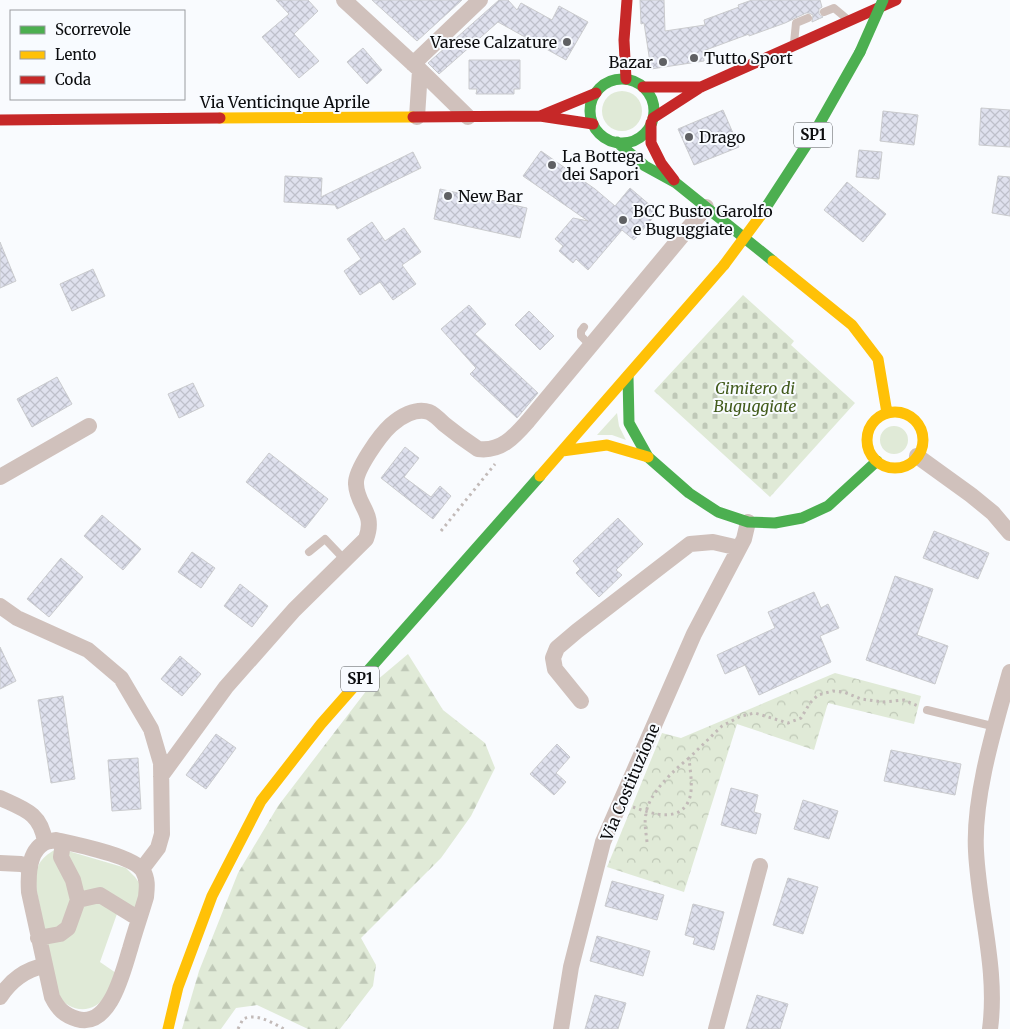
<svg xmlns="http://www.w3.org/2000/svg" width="1010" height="1029" viewBox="0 0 1010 1029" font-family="Merriweather,serif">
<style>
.green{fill:#e0ead7}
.forest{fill:url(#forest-firs)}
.cemetery{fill:url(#cemetery-stones)}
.park{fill:url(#park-crowns)}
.building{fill:url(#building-cross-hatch);stroke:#cacbce}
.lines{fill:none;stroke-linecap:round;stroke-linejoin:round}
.path{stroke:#c2bab8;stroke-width:3;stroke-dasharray:2.5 4;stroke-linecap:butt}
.lane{stroke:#d0c1bc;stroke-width:8}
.street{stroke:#d0c1bc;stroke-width:16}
.fast{stroke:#4caf50;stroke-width:11}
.slow{stroke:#ffc107;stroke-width:11}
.jam{stroke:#c62828;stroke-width:11}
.fast-bridge{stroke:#4caf50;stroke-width:11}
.slow-bridge{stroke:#ffc107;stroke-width:11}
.poi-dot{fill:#5f6063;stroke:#f8fbff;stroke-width:2}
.labels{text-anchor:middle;stroke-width:4;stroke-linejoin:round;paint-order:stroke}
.shield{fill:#f8fbff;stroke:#535457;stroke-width:1}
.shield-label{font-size:15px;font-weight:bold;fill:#0c0d0f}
.poi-label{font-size:16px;fill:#0c0d0f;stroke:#f8fbff;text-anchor:start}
.street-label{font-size:16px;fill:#0c0d0f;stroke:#f8fbff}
.park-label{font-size:16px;font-style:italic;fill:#425b1c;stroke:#f8fbff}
</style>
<defs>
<pattern id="forest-firs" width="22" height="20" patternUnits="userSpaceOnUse" patternTransform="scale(1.25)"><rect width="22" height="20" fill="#e0ead7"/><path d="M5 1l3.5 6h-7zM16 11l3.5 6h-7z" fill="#bfc8b7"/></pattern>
<pattern id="cemetery-stones" width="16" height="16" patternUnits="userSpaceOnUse" patternTransform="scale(1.25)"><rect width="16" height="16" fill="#e0ead7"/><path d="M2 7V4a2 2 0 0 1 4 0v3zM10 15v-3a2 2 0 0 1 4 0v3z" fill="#bfc8b7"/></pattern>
<pattern id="park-crowns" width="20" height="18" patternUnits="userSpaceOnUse" patternTransform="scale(1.25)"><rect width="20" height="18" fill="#e0ead7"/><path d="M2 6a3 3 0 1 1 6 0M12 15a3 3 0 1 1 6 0" fill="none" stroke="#bfc8b7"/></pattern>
<pattern id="building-cross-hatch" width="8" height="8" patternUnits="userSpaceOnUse" patternTransform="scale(1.25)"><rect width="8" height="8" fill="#dfe1ee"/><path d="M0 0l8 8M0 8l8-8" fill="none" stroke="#bec0cb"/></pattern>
</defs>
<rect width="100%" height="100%" fill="#f9fbfe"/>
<path class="green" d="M602 111a20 20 0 1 1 40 0a20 20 0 1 1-40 0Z
M617,413L619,426L626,440L612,435H597Z
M880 440a14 14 0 1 1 28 0a14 14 0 1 1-28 0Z
M58,848L126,868L135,877L140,884V897L133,919L118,911L100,962L116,973C113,980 110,989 106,995C94,1015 69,1013 57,994L37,892C34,869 37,859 58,848Z"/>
<path class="forest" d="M408,654L443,710L485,743L495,768L471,816L441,858L361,938L376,965L373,986L340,1029H308L257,1005L236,1008L221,1029H182L199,971L238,873L278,806L370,686Z"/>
<path class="cemetery" d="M743,295L794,341L791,345L855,403L770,497L654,391Z"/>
<path class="park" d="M835,673L921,696L914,724L828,703L814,750L737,724L684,892L607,867L662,733L681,738Z"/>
<path class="building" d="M276,0H308L318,11L294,34L319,61L299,78L262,37L289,14Z
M372,0H462L417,41Z
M499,0H508L517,10L521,3L552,20L559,6L588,22L566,60L498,22L439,74L428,63Z
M640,0H664L665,31L705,25L704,20L739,7L738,5L752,0H820L822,7L819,9V14L823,17L812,22L813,15L809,13H806L785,23L749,36V34L703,51L704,61L651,69L644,23L641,24Z
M363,48L382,70L367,84L347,62Z
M469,60H520V89H514V94H476L477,89H469Z
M981,108L1010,110V147L979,145Z
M723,110L739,147L694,165L678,129Z
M883,111L918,115L914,145L880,141Z
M859,150L882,152L879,179L856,177Z
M541,151L595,189L615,206L630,188L658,212L634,240L622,230L588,270L576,259L573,263L559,251L563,246L555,239L573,218L588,221L523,176Z
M413,152L421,168L337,209L335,205L284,202L285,176L322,178L321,197Z
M998,176L1010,177V216L992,213Z
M847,182L886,214L863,242L824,210Z
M440,189L527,208L520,238L434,219Z
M372,222L385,241L404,228L421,252L402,265L416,284L393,300L380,282L360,295L344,271L361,259L347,239Z
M0,242L16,281L0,288Z
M93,269L105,296L72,311L60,284Z
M469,305L486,324L475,334L538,393L517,418L470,374L476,368L441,329Z
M529,311L554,336L540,350L515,325Z
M57,377L72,404L32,427L17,399Z
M193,383L204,406L179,418L168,394Z
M405,447L419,458L404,477L431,497L440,486L451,496L433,519L381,478Z
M269,453L328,499L305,528L246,482Z
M102,515L141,549L123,570L84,536Z
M618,518L643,544L616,570L622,575L599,597L576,573L580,569L573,561Z
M934,531L989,553L978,579L923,558Z
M192,552L215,568L201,588L178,572Z
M61,558L83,577L49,617L27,599Z
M895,576L933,589L917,635L948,646L935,684L866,660Z
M240,584L268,606L252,627L224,606Z
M814,592L821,608L828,604L839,628L820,636L831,662L759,695L745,665L725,674L717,655L775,628L768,612Z
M0,647L16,681L0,689Z
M180,656L201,674L182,696L161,679Z
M63,696L75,779L51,783L38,700Z
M216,734L236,748L206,789L186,775Z
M557,744L570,757L556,773L566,782L554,795L530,774Z
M891,750L961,764L955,795L884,781Z
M138,758L141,809L112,811L108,760Z
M731,788L758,795L754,812L761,814L756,834L721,825Z
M803,800L838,811L829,839L794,829Z
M788,878L818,887L803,934L773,925Z
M612,881L664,895L657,920L605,906Z
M693,904L724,912L714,950L693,944L695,938L685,935Z
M597,936L650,951L643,976L590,961Z
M595,995L626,1003L618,1029H585Z
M757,995L788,1004L780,1029H746Z"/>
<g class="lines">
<path class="path" d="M441,531L495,464
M633,807C652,814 682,824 690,797C693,785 690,770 689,758L722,726L741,716L755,713L788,723L801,718L810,703L818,695L833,691L844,692L861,699L883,702L904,700L918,706
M647,842C646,832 644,823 646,814C648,794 674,770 689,758
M238,1029L243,1019C257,1013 271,1022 284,1029"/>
<path class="lane" d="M824,12L834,8L846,18
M794,43L796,23L808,18
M584,327L581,331V336L591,346
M309,552L325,539L344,559
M927,710L996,727"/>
<path class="street" d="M344,0L420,70
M413,64L480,0
M417,117L420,70L468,117
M917,456L971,495L993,513L1010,533
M0,477L89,426
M0,606L17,618L88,650L121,678L151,729L161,763L162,834L158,848L142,869
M581,701L555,669L553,658L557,648L577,631L690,544L713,542L739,548
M161,776L226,687L294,610L366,539C376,512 357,507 356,484C355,470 380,435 391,425C400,417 416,407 429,412C434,414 440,420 444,424C455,433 466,441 478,449C501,452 514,437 528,421L706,207
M0,798C24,809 41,813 45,842
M56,840C74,844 134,856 143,871C148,880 147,887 146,897C141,914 135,931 130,949C123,971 110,1029 77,1019C64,1015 58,1009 52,997L29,892C28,876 28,852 44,843C47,841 52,841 56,840Z
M0,863L21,864L30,867
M78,900L100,895L139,919
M38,938L60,934L68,928L78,900L73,880L61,857L63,842
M0,997C10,981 26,969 44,966
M561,1029L571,967L603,842L694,634L744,539L748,522
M716,1029L760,866
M990,1029C998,969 979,911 976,851C973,796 995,726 1010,672"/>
<path class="fast" d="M590 111a32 32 0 1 1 64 0a32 32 0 1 1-64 0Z
M617,142L645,166L676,183L773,261
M761,215L813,135L860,52
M628,376L629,423L648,457L689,493L718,512L748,522L775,523L802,518L828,506L877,461
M358,682L540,476"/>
<path class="slow" d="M220,118L413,117
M773,261L852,325L878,359L887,413
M867 440a28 28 0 1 1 56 0a28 28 0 1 1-56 0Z
M562,451L607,445L648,457
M540,476L724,265
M168,1029L178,987L212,896L261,801L321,724L358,682"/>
<path class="jam" d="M626,79L624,40L627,0
M643,87H701
M540,116L596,93
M413,117L540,116L593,124
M653,118L701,87L896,0
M0,120L220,118
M651,123V143L661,163L674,180"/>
<path class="fast-bridge" d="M860,52L883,0"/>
<path class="slow-bridge" d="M724,265L761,215"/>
</g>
<g class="poi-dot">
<circle cx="567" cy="42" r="5"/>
<circle cx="694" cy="58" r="5"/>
<circle cx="663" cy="62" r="5"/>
<circle cx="689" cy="137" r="5"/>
<circle cx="552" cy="165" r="5"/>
<circle cx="448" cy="196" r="5"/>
<circle cx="623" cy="220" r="5"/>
</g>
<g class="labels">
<g class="shield">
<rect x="794" y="122.5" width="38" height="25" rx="4"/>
<rect x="341" y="666.5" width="38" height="25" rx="4"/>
</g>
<g class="shield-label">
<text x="813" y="140">SP1</text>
<text x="360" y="684">SP1</text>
</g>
<g class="poi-label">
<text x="557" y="48" text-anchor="end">Varese Calzature</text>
<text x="704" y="64">Tutto Sport</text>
<text x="653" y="68" text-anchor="end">Bazar</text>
<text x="699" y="143">Drago</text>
<text x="562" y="162">La Bottega<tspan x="562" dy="18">dei Sapori</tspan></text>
<text x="458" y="202">New Bar</text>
<text x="633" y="217">BCC Busto Garolfo<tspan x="633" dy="18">e Buguggiate</tspan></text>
</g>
<g class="street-label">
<text x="285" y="108">Via Venticinque Aprile</text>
<text transform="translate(630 782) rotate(-67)" y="6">Via Costituzione</text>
</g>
<g class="park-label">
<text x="755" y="394">Cimitero di<tspan x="755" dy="18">Buguggiate</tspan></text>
</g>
</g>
<rect x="10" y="10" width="175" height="90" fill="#f8fbff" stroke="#9a9c9f"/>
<rect x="20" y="26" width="25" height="8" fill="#4caf50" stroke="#9a9c9f"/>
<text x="55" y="35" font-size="15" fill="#0c0d0f">Scorrevole</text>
<rect x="20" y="51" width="25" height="8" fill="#ffc107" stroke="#9a9c9f"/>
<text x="55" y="60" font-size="15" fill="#0c0d0f">Lento</text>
<rect x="20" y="76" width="25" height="8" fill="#c62828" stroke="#9a9c9f"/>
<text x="55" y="85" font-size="15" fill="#0c0d0f">Coda</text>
</svg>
